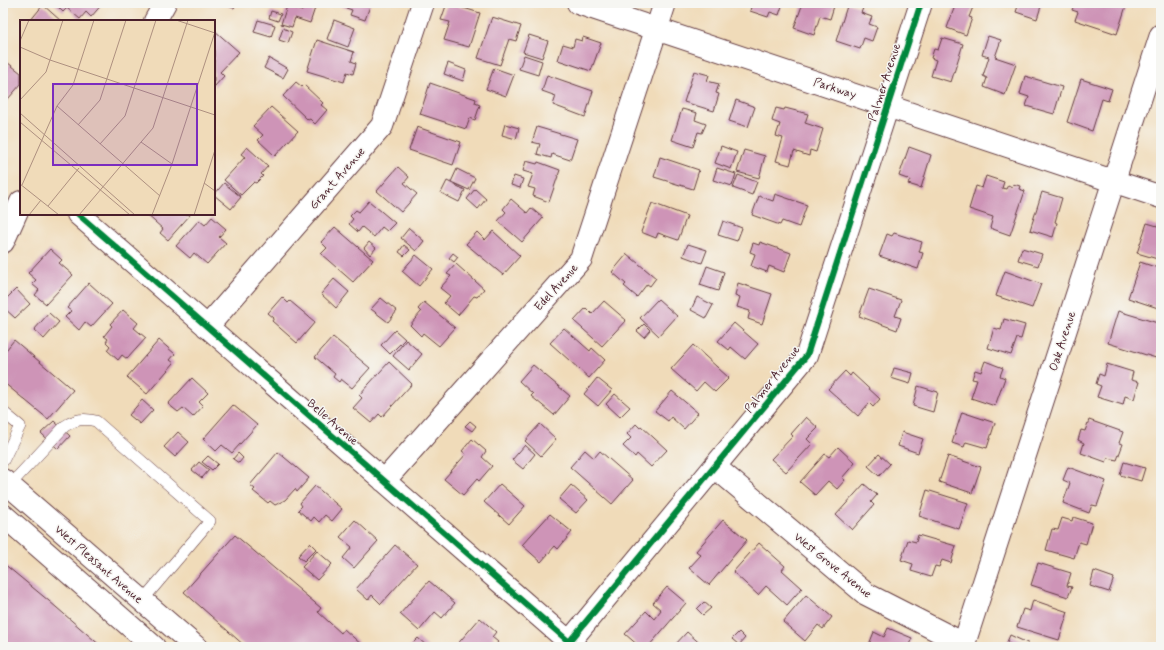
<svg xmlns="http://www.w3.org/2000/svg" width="1164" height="650" viewBox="0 0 1164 650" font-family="Mynerve,sans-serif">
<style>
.building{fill:#ce94b7}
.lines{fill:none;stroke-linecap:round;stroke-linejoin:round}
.lane-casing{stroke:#633b40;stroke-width:12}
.street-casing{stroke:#633b40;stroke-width:24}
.lane{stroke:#fff;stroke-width:11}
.street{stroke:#fff;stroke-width:22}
.cycleway-casing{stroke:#f6f6f2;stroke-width:8}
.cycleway{stroke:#00873e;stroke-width:6}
.labels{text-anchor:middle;stroke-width:3;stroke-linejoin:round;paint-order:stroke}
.street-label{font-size:12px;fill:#4a1f2b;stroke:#f6f6f2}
.inset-road{fill:none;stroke:#ae9080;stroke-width:1}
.view{fill:#7b2cbf;fill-opacity:0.15;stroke:#7b2cbf;stroke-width:2}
.inset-edge{fill:none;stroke:#4a1f2b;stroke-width:2}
</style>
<rect width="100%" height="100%" fill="#f6f6f2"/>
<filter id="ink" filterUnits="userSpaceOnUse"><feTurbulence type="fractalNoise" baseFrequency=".025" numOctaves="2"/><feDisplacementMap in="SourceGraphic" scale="8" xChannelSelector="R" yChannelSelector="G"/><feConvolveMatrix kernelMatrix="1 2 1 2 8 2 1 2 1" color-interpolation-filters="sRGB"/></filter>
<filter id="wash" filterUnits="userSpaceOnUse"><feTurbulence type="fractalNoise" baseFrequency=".012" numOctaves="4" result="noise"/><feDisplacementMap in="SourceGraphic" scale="16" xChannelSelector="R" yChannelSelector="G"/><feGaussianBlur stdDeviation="0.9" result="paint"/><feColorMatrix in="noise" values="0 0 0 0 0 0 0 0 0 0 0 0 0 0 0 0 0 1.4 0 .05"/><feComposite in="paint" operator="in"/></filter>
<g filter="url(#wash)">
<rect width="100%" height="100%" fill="#f0dbb9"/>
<g id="blocks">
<path class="building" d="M54,3H103L91,17L86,12L80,19L67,8L63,12Z
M219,3H236L234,8Z
M305,3L316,5L310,23L295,18L292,27L281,24L287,6L302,11Z
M341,3H371L365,20L350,15L352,10L340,6Z
M447,3L480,13L469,47L444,40L450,22L441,20Z
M752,3H783L779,15L770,12L768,17L750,11Z
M803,3H835L830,19L820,16L814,35L794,28Z
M848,3L863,8L861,13L872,17L869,24L877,27L872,41L864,38L860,49L836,41Z
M956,3H963L973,7L969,17L972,18L966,35L947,28Z
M1019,3H1042L1037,19L1016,12Z
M1075,3H1117L1126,6L1117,34L1075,20L1078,12L1072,10Z
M43,5L61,21H30Z
M271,11L281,14L278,21L269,18Z
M492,17L521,26L516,41L509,39L500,65L478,58Z
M258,20L275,25L271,37L254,32Z
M334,20L355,28L348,47L327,39Z
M283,28L292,32L288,43L279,40Z
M214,30L239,52L220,72L224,76L214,87Z
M529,35L548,41L542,58L523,52Z
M988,36L1001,40L995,57L1016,64L1005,95L984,87L987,78L983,76L989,57L982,55Z
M583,37L601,43L591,71L558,60L563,44L573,47L575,39L582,41Z
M942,38L963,44L951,82L931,76L936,60L931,58L934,49L938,50Z
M317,40L354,52L351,61L356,63L353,74L347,72L344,82L307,71Z
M524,55L542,61L538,75L519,69Z
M269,58L288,69L283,78L264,68Z
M3,59L21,73V84L8,99L3,95Z
M448,63L466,70L463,81L444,74Z
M494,68L514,75L506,96L486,89Z
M694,71L709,75L707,81L719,84L716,93L719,94L714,111L684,102Z
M547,75L593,91L585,117L553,105L556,96L542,91Z
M1025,76L1062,87L1054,114L1026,106L1029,97L1020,94Z
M1081,79L1112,89L1108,101L1102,99L1092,131L1067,122Z
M296,82L302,87L304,85L323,103L321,105L327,110L315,124L310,119L308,120L283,96Z
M430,83L476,99L475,103L480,105L475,120L470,118L466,129L420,114Z
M736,100L755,107L748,127L729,121Z
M271,107L298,131L275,156L258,140L263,135L253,126Z
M776,108L784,110L785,108L808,114L805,123L823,129L816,152L810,150L809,156L794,151L790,165L776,161L783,138L776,136L780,124L772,121Z
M682,109L697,113L695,120L706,124L702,133L698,132L693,147L672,140Z
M505,124L519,128L516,139L502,135Z
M417,127L461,142L453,165L409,150Z
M537,127L577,139L570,160L552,154L551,158L537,154L540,144L532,142Z
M721,146L737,152L731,169L715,163Z
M247,147L268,166L261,174L263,176L256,183L254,182L241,195L224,180L245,157L241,154Z
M909,147L931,155L921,188L908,184L910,180L899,176Z
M744,150L765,156L759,178L737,172Z
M660,157L699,170L693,189L654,177Z
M526,161L537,164L538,162L560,170L549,202L533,196L535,189L528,187L533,174L523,171Z
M398,167L409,177L404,183L417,194L401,212L377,191Z
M717,168L736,174L732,186L713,180Z
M457,169L475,178L469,190L451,182Z
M738,175L757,182L752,195L733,188Z
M514,176L523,179L520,188L511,185Z
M986,176L1004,182L1002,188L1006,189L1008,185L1012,187L1013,184L1020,186L1019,189L1025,191L1010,235L990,228L993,217L969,209L976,186L982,188Z
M447,181L465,190L459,202L441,193Z
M224,183L241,197L231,209L214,195Z
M475,189L486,199L478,209L467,199Z
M1042,192L1062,198L1055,222L1057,223L1053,237L1030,230Z
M775,194L807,205L799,227L782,221L780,225L752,215L759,196L773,201Z
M511,199L527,213L531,208L543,218L522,242L498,221L506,212L503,209Z
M369,201L395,223L387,231L382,227L374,237L362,227L358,232L349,224L353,219L350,216L356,210L359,212Z
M652,203L687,216L678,240L658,233L656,238L641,232Z
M146,214H188L190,215L168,240L160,233L163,229Z
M212,217L226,229L219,237L226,243L207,264L194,253L190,258L176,246L199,220L205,225Z
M723,221L742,228L737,241L718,235Z
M1147,223L1161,227V260L1137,253Z
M335,227L373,260L353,282L321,254L327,248L321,242Z
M409,228L424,241L416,251L401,238Z
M493,231L520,256L503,275L466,244L477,232L485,240Z
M894,233L922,242L919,252L923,253L918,269L879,256L887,234L892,236Z
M369,242L376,248L370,255L364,248Z
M760,242L791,253L784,272L769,266L767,272L751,266L755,254L750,252L753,243L759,245Z
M688,244L707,250L702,263L683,256Z
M404,245L410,250L404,256L399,252Z
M1022,248L1042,254L1038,266L1018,260Z
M50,249L62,260L59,263L73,275L46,304L35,295L39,290L32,284L36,280L28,273Z
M453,253L458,257L454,262L449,258Z
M627,254L656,278L650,286L647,284L637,297L624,286L626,284L612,272Z
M416,255L433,269L419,286L402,271Z
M1140,262L1161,269V309L1128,298Z
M456,264L484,289L477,297L474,296L458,315L444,303L450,296L440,288L451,276L447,274Z
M707,266L724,272L718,291L700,285Z
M1005,271L1041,284L1032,308L996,296Z
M334,279L349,292L336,308L321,294Z
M89,283L112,304L91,327L85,322L79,330L65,317L71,311L67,308Z
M738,283L772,294L762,324L748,319L750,311L737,307L740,297L735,295Z
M16,289L30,304L15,318L3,307V302Z
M869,289L901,300L895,316L901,318L897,330L859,316Z
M282,297L288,303L290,301L315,322L297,343L272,321L274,318L268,313Z
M697,297L713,305L706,318L691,310Z
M381,298L397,311L388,322L371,309Z
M658,299L677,316L659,336L640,318Z
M604,301L626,320L602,346L574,321L586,308L592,314Z
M424,302L455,328L439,346L423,333L421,336L410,325L421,312L418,309Z
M123,310L138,323L134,328L146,338L127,359L122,355L118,360L107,350L110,346L106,342L108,339L104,336L112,326L110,324Z
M1118,311L1161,324V342L1156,358L1108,343Z
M49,313L59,322L44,339L34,330Z
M1004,319L1025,325L1021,339L1017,338L1011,355L988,348L994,328L1001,330Z
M734,323L758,344L745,359L731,347L729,350L718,341Z
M644,324L650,330L644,337L637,331Z
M564,328L590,351L592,348L605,360L589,378L550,343Z
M395,330L405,339L390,354L381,345Z
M333,337L370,368L352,388L341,379L339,382L333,377L335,374L315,357Z
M14,340L73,390L48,419L3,382V354Z
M159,340L175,354L170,360L174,363L147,394L127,377Z
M406,340L422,354L409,370L393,356Z
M693,345L729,378L715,392L704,382L696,391L671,369Z
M985,361L1003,368L1000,376L1005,378L995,406L971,398L977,380L972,379L975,370L981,372Z
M389,362L412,384L382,417L379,414L371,423L353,408L362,398L359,395Z
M1107,364L1133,372L1131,380L1139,382L1134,399L1125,396L1123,405L1097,397L1101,386L1096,384L1099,374L1104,376Z
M533,365L570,396L554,415L531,396L533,394L519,381Z
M894,368L913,373L910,384L891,378Z
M845,371L850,376L852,373L880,399L873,407L869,403L858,416L828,389Z
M192,378L208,393L199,402L203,406L193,417L183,408L178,412L168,404Z
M597,378L612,390L598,406L584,394Z
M918,386L938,392L933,412L913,406Z
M672,391L698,413L684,429L671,417L668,421L655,411Z
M615,394L630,407L620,417L606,404Z
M142,400L153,410L140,424L129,415Z
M233,405L257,425L232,453L222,445L216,451L203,439Z
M962,412L995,423L987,448L966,442L964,447L952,443Z
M806,417L818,428L807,439L812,444L786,472L771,459L793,436L791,434Z
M1089,420L1123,432L1119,443L1123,444L1117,460L1108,458L1106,462L1081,453L1084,443L1078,440L1081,430L1085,431Z
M54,421L70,436L58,449L41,433Z
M470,421L476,426L472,431L465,426Z
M540,424L556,439L541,456L525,441Z
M636,424L640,428L641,426L667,450L651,467L637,454L635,457L623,446L631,438L627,434Z
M178,432L189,442L175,457L164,447Z
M902,432L923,439L918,453L898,446Z
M472,439L486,451L482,457L492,466L479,481L477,479L463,495L444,479L466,454L462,451Z
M525,445L535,454L523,469L512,460Z
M838,447L855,463L842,478L845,480L837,489L828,481L815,495L800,482L825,454L829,457Z
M585,450L594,458L600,451L633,480L612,504L570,467Z
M278,452L309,478L297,492L295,489L285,500L275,505L270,501L268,503L253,491L255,489L250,485Z
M238,453L243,458L239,463L233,459Z
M879,454L890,464L879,476L868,466Z
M208,456L218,464L212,470L202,462Z
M948,456L981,467L972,493L939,482Z
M199,462L209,470L202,478L192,470Z
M1124,462L1145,468L1141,481L1120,475Z
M1068,467L1106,481L1097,506L1092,505L1089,513L1063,503L1070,483L1063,480Z
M500,484L525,506L509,524L484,502Z
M864,484L877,495L871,502L874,505L852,530L836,515Z
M571,485L588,500L576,513L559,499Z
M315,486L342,509L332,521L325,515L319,522L314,517L311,521L298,510L302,506L300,503Z
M927,490L968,503L959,529L919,516Z
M550,514L572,532L558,549L555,546L541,562L522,545Z
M1073,517L1092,523L1086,544L1079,542L1074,558L1046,550L1052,529L1058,530L1062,518L1072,521Z
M355,520L378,541L354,568L343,558L352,547L340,537Z
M723,520L747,540L709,585L689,568L701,555L696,551Z
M235,535L321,608L318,612L341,633L344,629L363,646L246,647L184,592Z
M918,535L956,546L951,563L942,560L939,567L935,566L931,577L911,571L913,564L901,560L908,540L916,542Z
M310,543L316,549L304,561L298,556Z
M759,543L785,566L782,570L802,588L787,605L766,586L758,595L733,572Z
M395,545L417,564L381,604L372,595L368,600L356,589Z
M317,551L332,564L317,580L302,567Z
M3,563L49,601L102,647H3Z
M1038,563L1071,573L1067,586L1072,587L1068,597L1031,585Z
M1094,571L1114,578L1109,592L1090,586Z
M429,581L455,603L442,618L435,612L419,631L400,614Z
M667,587L686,603L648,647H640L625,634L646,611L654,619L661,610L653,603Z
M806,595L832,617L823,629L818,625L805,641L783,622Z
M1033,600L1068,612L1059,640L1017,627L1023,609L1030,611Z
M704,602L711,608L703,615L697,609Z
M480,618L496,632L492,637L498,642L494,647H455Z
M888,628L912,638L908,647H868L874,632L884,637Z
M687,632L704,647H673Z
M739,632L745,638L739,645L732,639Z
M1010,635L1036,647H1009L1010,644L1007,642Z
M418,638L428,647H409Z"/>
</g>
</g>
<g filter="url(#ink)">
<use href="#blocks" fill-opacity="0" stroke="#633b40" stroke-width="1"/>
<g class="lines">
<g class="lane-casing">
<path id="lane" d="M3,412L20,426L3,461
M9,486L65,426C76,419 84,418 96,421L210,521L142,601"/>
</g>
<g class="street-casing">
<path id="street" d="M578,3L1161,197
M155,21L165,3
M78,214L575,647
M3,242L21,202
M207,327L382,126L423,3
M715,467L866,594L964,644
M3,480L196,647
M384,481L581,259L665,3
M3,515L154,647
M565,647L807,355L921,3
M963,647L1161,35"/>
</g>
<use href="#lane" class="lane"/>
<use href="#street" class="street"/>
<g class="cycleway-casing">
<path id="cycleway" d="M78,214L575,647
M565,647L807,355L921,3"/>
</g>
<use href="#cycleway" class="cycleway"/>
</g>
</g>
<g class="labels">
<g class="street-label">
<text transform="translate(884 82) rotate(-72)" y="4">Palmer Avenue</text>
<text transform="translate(835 88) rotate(18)" y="4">Parkway</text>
<text transform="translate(337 178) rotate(-49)" y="4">Grant Avenue</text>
<text transform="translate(556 287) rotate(-48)" y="4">Edel Avenue</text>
<text transform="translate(1062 341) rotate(-72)" y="4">Oak Avenue</text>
<text transform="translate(772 379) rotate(-52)" y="4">Palmer Avenue</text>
<text transform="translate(333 422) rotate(41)" y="4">Belle Avenue</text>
<text transform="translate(99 564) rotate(41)" y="4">West Pleasant Avenue</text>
<text transform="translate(833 565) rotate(39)" y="4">West Grove Avenue</text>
</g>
</g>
<g transform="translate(20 20)">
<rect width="195" height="195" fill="#f0dbb9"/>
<path class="inset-road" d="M156,0L195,13M0,21L9,0M0,27L30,40L195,95M0,80L26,52L43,0M37,86L140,176M0,93L115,195M0,102L110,195M58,105L80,80L106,0M121,122L152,144M80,124L105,96L136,0M184,163L195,171M0,164L39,195M2,165L37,86L53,65L74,0M28,186L59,148M9,195L21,180M59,195L133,108L168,0M132,195L152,144L195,12M174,195L195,130"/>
<path class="view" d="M33,64H177V145H33Z"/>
<rect width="195" height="195" class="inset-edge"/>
</g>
<rect width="1164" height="650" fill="none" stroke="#f6f6f2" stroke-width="16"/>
</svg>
